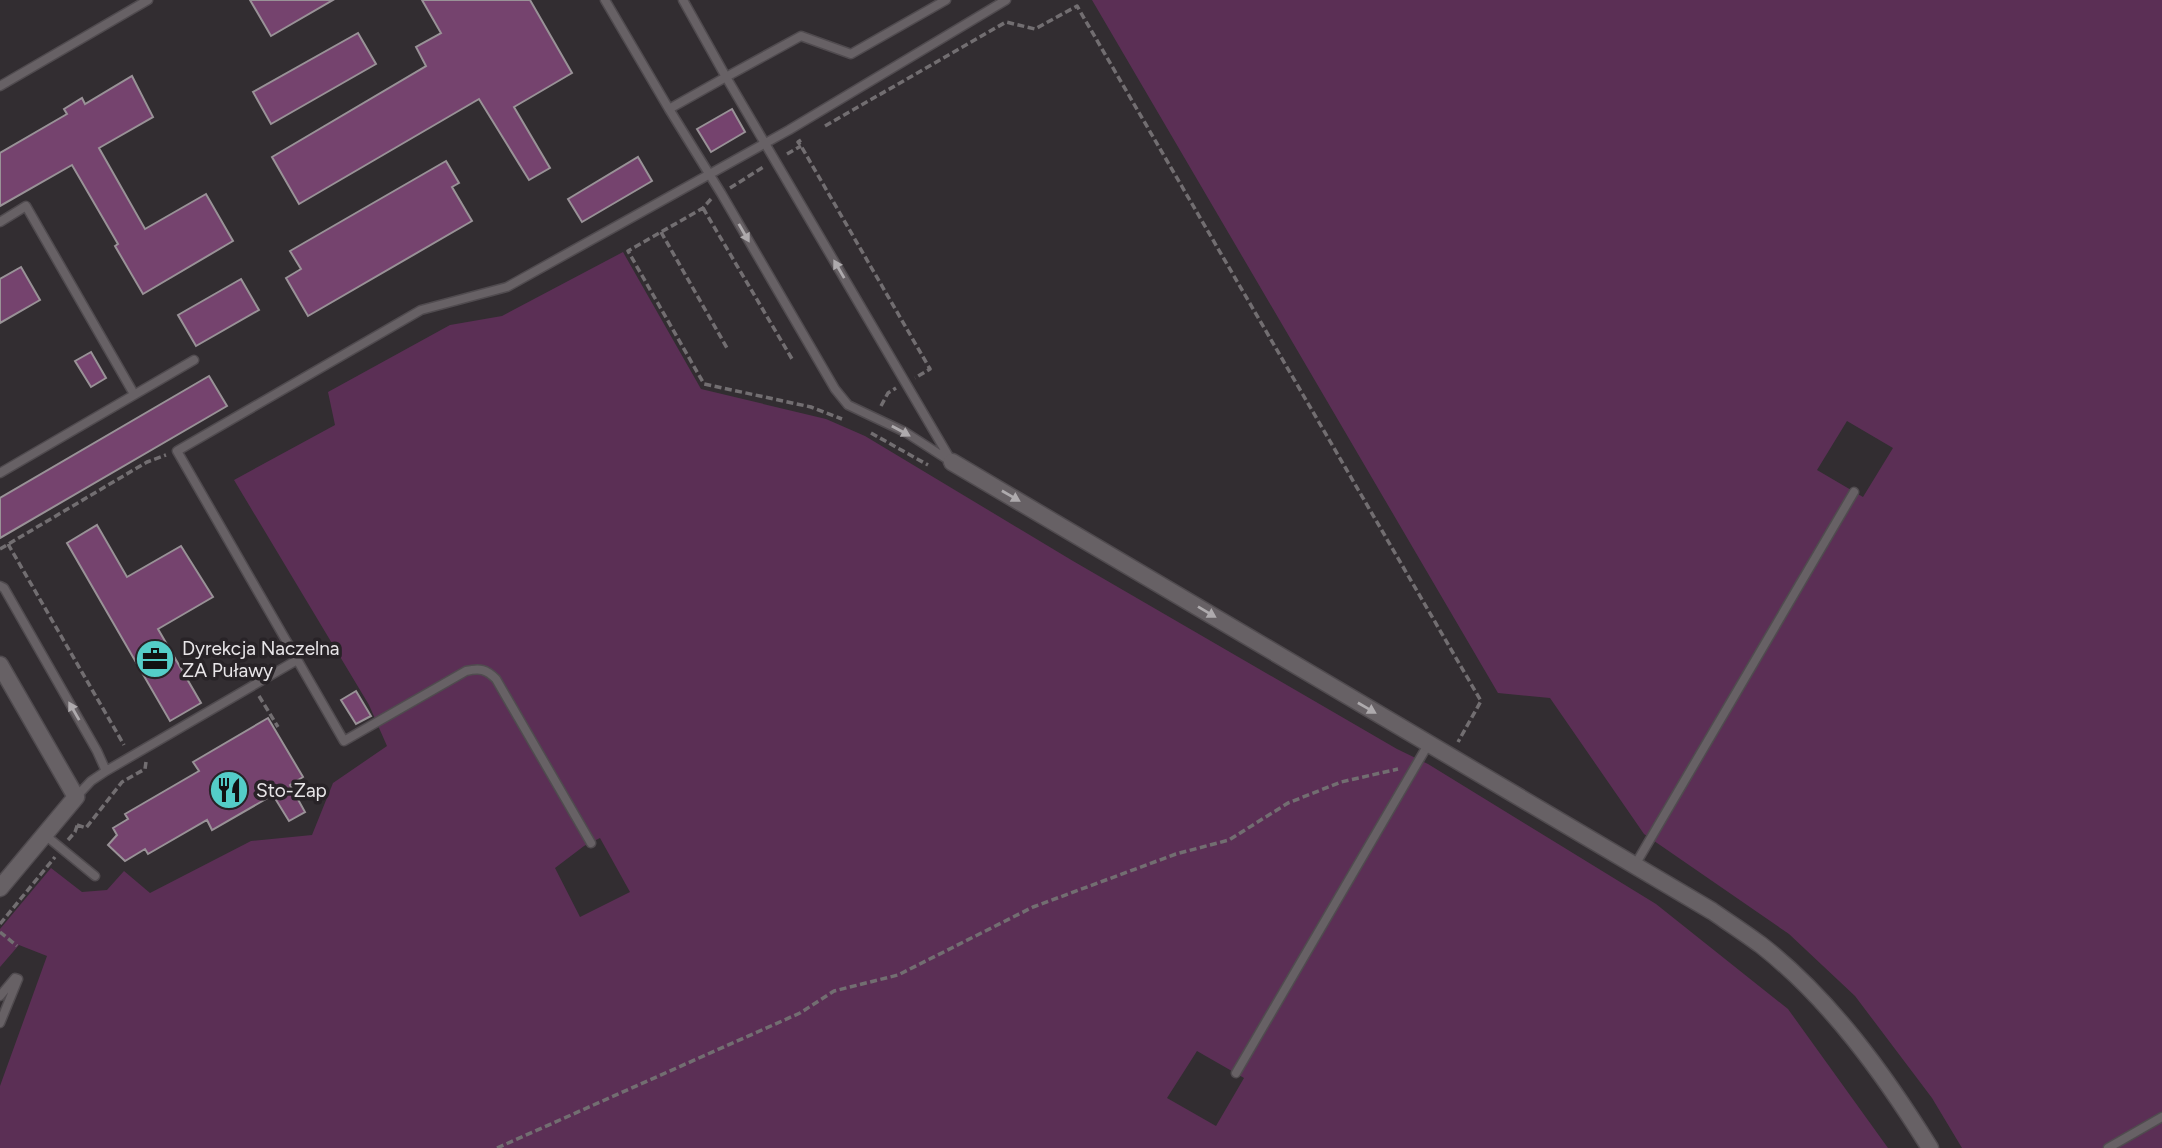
<svg xmlns="http://www.w3.org/2000/svg" width="2162" height="1148" viewBox="0 0 2162 1148" font-family="Figtree,sans-serif">
<style>
.green{fill:#5b2f55;fill-rule:evenodd}
.building{fill:#75436e;stroke:#999297;stroke-width:2}
.lines{fill:none;stroke-linecap:round;stroke-linejoin:round}
.lane-casing{stroke:#504b4f;stroke-width:11}
.street-casing{stroke:#504b4f;stroke-width:19}
.path{stroke:#726e71;stroke-width:3.5;stroke-dasharray:7 3.5;stroke-linecap:butt}
.lane{stroke:#676165;stroke-width:8}
.street{stroke:#676165;stroke-width:16}
.oneway{fill:#aeaaad}
.labels{text-anchor:middle;stroke-width:7;stroke-linejoin:round;paint-order:stroke}
.poi-label{font-size:19px;fill:#e8e5e8;stroke:#282327;text-anchor:start}
</style>
<rect width="100%" height="100%" fill="#322d31"/>
<path class="green" d="M1092,0H2162V1148H1962L1932,1098L1855,996L1789,934L1644,834L1550,698L1498,693ZM1847,421L1893,448L1863,497L1817,470Z
M623,252L701,389L826,419L865,436L1073,561L1397,749L1428,764L1656,904L1788,1009L1888,1148H0V1086L47,956L19,945L0,967V929L51,868L82,892L107,890L124,871L150,893L251,841L312,835L333,783L387,746L369,705L234,480L335,425L328,392L450,325L502,316ZM600,838L630,892L580,917L555,868L584,846ZM1197,1051L1244,1078L1216,1126L1167,1098Z"/>
<path class="building" d="M250,0H333L271,36Z
M422,0H530L572,73L514,107L550,168L529,180L479,99L299,204L272,157L426,66L416,47L441,33Z
M358,33L376,64L271,124L253,92Z
M132,76L153,117L99,148L145,229L206,194L233,241L143,294L115,246L118,244L72,165L0,206V153L67,114L64,109L82,98L85,104Z
M732,109L745,132L711,152L697,129Z
M638,157L652,181L582,222L568,199Z
M446,161L459,183L452,187L472,221L308,316L286,278L301,269L290,251Z
M21,267L40,300L0,323V279Z
M241,279L259,310L196,346L178,315Z
M91,352L106,378L91,387L75,361Z
M209,376L227,406L0,538V498Z
M97,525L127,577L181,546L213,597L158,629L201,703L170,721L67,543Z
M356,691L371,716L356,724L341,700Z
M268,718L303,777L290,785L305,812L289,821L273,795L212,830L207,820L148,854L145,849L125,861L108,845L117,835L113,828L128,819L125,814L199,771L193,762Z"/>
<g class="lines">
<g class="lane-casing">
<path id="lane" d="M605,0L669,109L726,77L683,0
M946,0L851,54L801,36L726,77L952,462
M0,86L148,0
M669,109L721,193L835,389L848,405L905,432L950,461
M0,222L26,206L134,394
M0,473L194,360
M0,586L4,588L97,751L106,771
M76,797L91,781L106,771L297,660
M45,835L95,876
M591,843L496,679C486,669 480,668 466,671L344,741L177,451L421,310L507,287L789,130L1006,0
M1635,865L1854,492
M0,996L15,978L18,979L0,1023
M1236,1073L1429,743
M2108,1148L2162,1117"/>
</g>
<g class="street-casing">
<path id="street" d="M952,462L1712,911C1728,922 1745,933 1761,945C1830,999 1884,1074 1930,1148
M0,665L76,797L0,888"/>
</g>
<path class="path" d="M825,126L1006,22L1035,29L1077,6L1481,701L1458,742
M801,140L798,142L801,146L930,369L915,378
M787,154L801,146
M730,188L765,166
M711,199L703,208L628,251L704,384L811,407L842,419
M703,208L792,359
M661,232L727,348
M881,406L888,393L896,388
M871,433L928,465
M8,544L124,745
M0,549L147,462L166,455
M259,696L278,727
M77,825L86,828L122,782L145,769L146,762
M68,840L75,832L78,823
M0,924L55,857
M0,932L17,946
M497,1148L800,1013L834,991L898,975L1033,907L1176,854L1229,840L1288,803L1341,782L1398,769"/>
<use href="#lane" class="lane"/>
<use href="#street" class="street"/>
</g>
<defs><path id="oneway-solid" d="M-6-.8H1V-3.2L6.5 0L1 3.2V.8H-6Z" transform="scale(1.75)"/></defs>
<g class="oneway">
<use href="#oneway-solid" transform="translate(744 233) rotate(60)"/>
<use href="#oneway-solid" transform="translate(839 269) rotate(-120)"/>
<use href="#oneway-solid" transform="translate(901 431) rotate(29)"/>
<use href="#oneway-solid" transform="translate(1011 496) rotate(30)"/>
<use href="#oneway-solid" transform="translate(1207 612) rotate(31)"/>
<use href="#oneway-solid" transform="translate(1367 708) rotate(30)"/>
<use href="#oneway-solid" transform="translate(74 711) rotate(-120)"/>
</g>
<defs>
<g id="office-disc" transform="scale(2.0125)"><circle r="9.5" fill="#54cdc8" stroke="#282327"/><path d="M-6-3h4V-5.5h4V-3h4V5H-6ZM-1-4.5V-3h2v-1.5ZM-6 0V1H6V0Z" fill="#111"/></g>
<g id="restaurant-disc" transform="scale(2.0125)"><circle r="9.5" fill="#54cdc8" stroke="#282327"/><path d="M-5-6h1v4h1v-4h1v4h1v-4h1v5L-1.5 .5V6h-2V.5L-5-1ZM5-6V6H3V1.5H1.5Q1.5-4 5-6Z" fill="#111"/></g>
</defs>
<g fill-rule="evenodd">
<use href="#office-disc" x="155" y="659"/>
<use href="#restaurant-disc" x="229" y="790"/>
</g>
<g class="labels">
<g class="poi-label">
<text x="182" y="655">Dyrekcja Naczelna<tspan x="182" dy="22">ZA Puławy</tspan></text>
<text x="256" y="797">Sto-Zap</text>
</g>
</g>
</svg>
